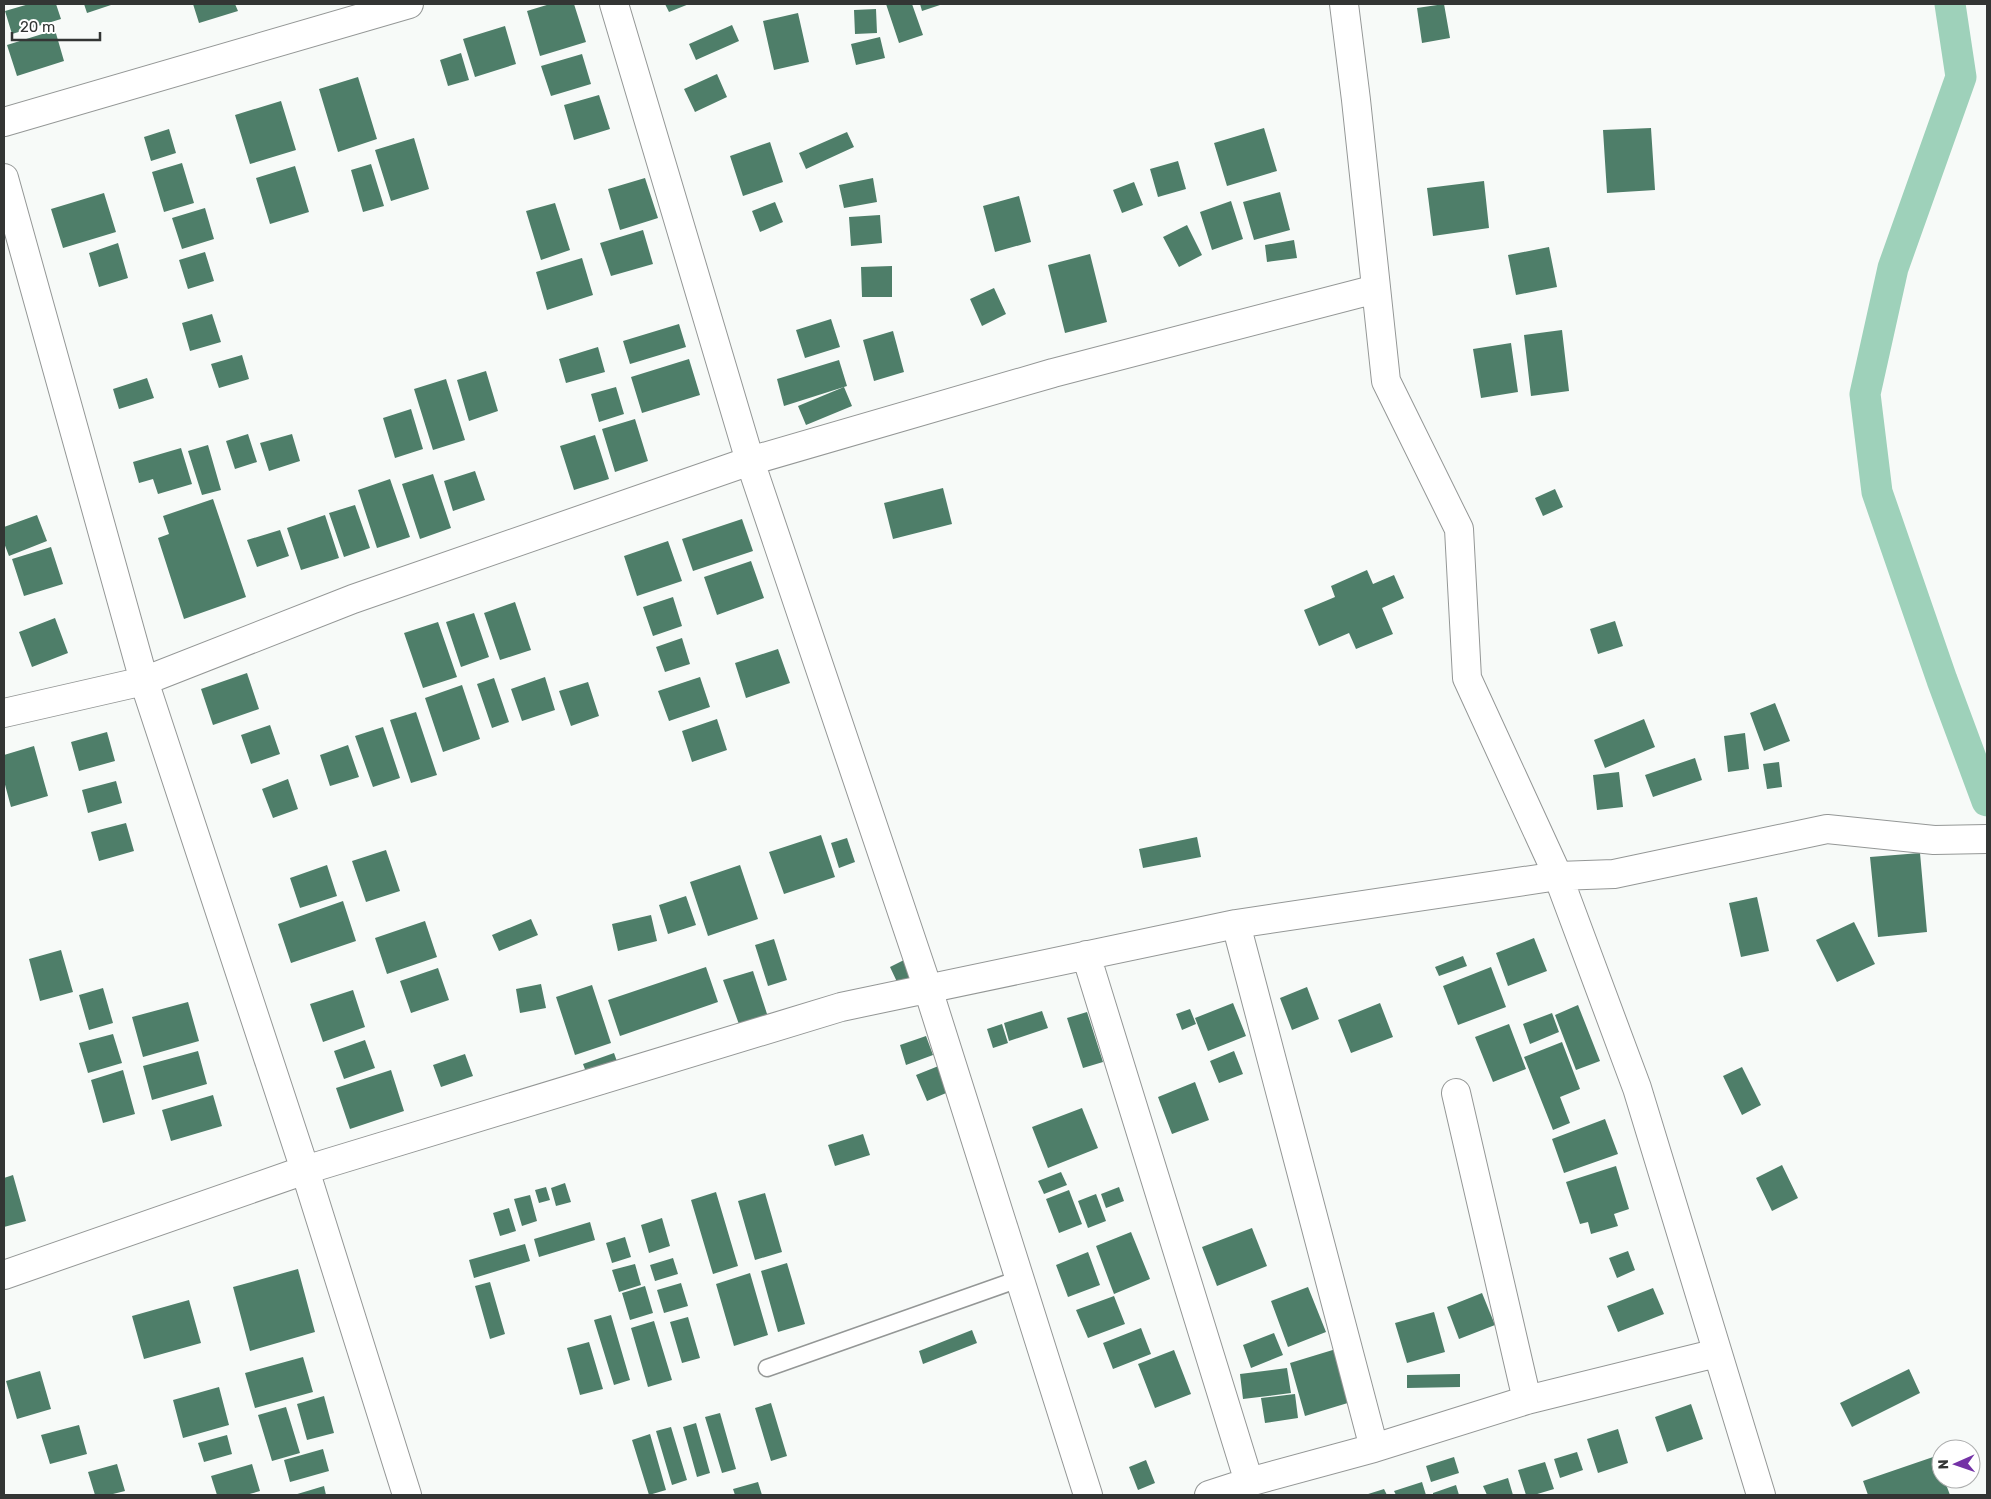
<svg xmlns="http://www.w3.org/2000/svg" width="1991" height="1499" viewBox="0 0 1991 1499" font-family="Rubik,sans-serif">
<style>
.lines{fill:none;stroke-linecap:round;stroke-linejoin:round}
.canal{stroke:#9ed1ba;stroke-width:31}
.building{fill:#4e7e69}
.lane-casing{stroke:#949796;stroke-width:19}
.street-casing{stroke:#949796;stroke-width:30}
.lane{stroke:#fff;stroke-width:16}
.street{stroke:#fff;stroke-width:28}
</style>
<rect width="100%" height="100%" fill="#f7faf8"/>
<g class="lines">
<path class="canal" d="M1950,4L1961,77L1893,268L1865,394L1877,492L1942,680L1987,801"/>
</g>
<path class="building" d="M29,4H56L61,19L12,34L5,11Z
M84,4H114L87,13Z
M193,4H235L238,11L199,23Z
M550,4H574L586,42L540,56L527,11Z
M665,4H689L669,12Z
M886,4H912L923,35L899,43Z
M920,4H943L922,11Z
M1444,4L1450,38L1422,43L1417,8Z
M876,9L877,33L855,34L854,10Z
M798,13L809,62L774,70L763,21Z
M732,25L739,41L696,60L689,44Z
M505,26L516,64L475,77L463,39Z
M55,30L64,61L17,76L7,45Z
M880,37L885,58L856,65L851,44Z
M461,53L469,80L448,86L440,60Z
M582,54L591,84L551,96L541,66Z
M717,74L727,97L695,112L684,89Z
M358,77L377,139L338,152L319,89Z
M599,95L610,129L574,140L564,105Z
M281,101L296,150L250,164L235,115Z
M1264,128L1277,171L1227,186L1214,143Z
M1651,128L1655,190L1607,193L1603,130Z
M169,129L176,153L151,161L144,137Z
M847,132L854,147L806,169L799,153Z
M414,138L429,189L391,201L375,150Z
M770,142L783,182L743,196L730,156Z
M1178,161L1186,189L1158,197L1150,169Z
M182,163L194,203L164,212L152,172Z
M371,164L384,206L363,212L351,170Z
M295,166L309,212L270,224L256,178Z
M645,178L658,218L620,230L608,189Z
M873,178L877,202L844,208L839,185Z
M1484,181L1489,228L1433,236L1427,188Z
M1134,182L1143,205L1122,213L1113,190Z
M1280,192L1290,230L1254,240L1243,202Z
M104,193L116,232L63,248L51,209Z
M1019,196L1031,242L995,252L983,206Z
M1231,201L1243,239L1212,250L1200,212Z
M775,202L783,222L760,232L752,211Z
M555,203L570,250L541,260L526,211Z
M205,208L214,239L182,249L172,218Z
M880,215L882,243L851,246L849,217Z
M1187,225L1202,255L1179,267L1163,237Z
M643,230L653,264L611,276L600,243Z
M1294,240L1297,258L1267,262L1265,245Z
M118,243L128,278L99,287L89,253Z
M1549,247L1557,287L1516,295L1508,255Z
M205,252L214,281L188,289L179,260Z
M1090,254L1107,322L1065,333L1048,265Z
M582,258L593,295L547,310L536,272Z
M892,266V297H862L861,267Z
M994,288L1006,314L982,326L970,299Z
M212,314L221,342L190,351L182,323Z
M831,319L840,347L805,358L796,330Z
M679,324L686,347L630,364L623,341Z
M1562,330L1569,391L1531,396L1524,335Z
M893,331L904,372L874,381L863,340Z
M1511,343L1518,392L1481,398L1473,349Z
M598,347L605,372L566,383L559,359Z
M242,355L249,379L219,388L211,364Z
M689,359L700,395L642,413L631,377Z
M839,360L847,386L784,406L777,379Z
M486,371L498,411L469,421L457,380Z
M147,378L154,398L119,409L113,389Z
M446,379L465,440L433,450L414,389Z
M616,387L624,414L599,422L591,394Z
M844,387L852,406L806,425L798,406Z
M411,409L423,449L395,458L383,418Z
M635,419L648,461L615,472L602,429Z
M248,434L257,462L235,469L226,441Z
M292,434L300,461L269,471L260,443Z
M595,435L609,479L574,490L560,446Z
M208,445L221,490L202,495L188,451Z
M181,448L192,484L158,494L153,479L139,483L133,462Z
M475,471L485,500L453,511L444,481Z
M433,474L451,528L420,539L402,484Z
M390,479L410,537L377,548L358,490Z
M943,488L952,524L893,539L884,503Z
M1555,489L1563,507L1543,516L1535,498Z
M213,499L246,597L184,619L158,538L169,534L163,516Z
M355,505L370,548L344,557L329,513Z
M37,515L47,541L9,556L4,543V527Z
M325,515L339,558L301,570L287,528Z
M742,519L753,551L693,571L682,539Z
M280,530L289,556L257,567L247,540Z
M668,541L682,581L637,596L624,556Z
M51,547L63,584L24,596L12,559Z
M751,561L764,598L717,615L704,577Z
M1367,570L1373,584L1394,575L1404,598L1382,608L1393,634L1356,649L1349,633L1319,646L1304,610L1335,597L1331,586Z
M673,597L682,626L653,636L643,607Z
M515,602L531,650L500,660L484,613Z
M474,613L489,657L461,667L446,622Z
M55,618L68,653L32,667L19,632Z
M1615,621L1623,646L1598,654L1590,629Z
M438,622L457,677L423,688L404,633Z
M682,638L690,664L665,672L656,647Z
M778,649L790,683L746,698L735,663Z
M247,673L259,709L213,725L201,689Z
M545,677L555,710L522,721L511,689Z
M700,677L710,707L669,721L658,691Z
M494,678L509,722L492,728L477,684Z
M588,682L599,716L571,726L559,691Z
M462,685L480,739L443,752L425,698Z
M1775,703L1790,741L1764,751L1750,713Z
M416,712L437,775L411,783L390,720Z
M717,719L727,750L692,762L682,731Z
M1644,719L1655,747L1605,768L1594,740Z
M270,725L280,754L251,764L241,735Z
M383,727L400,778L373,787L355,736Z
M107,732L115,761L79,771L71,742Z
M1745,733L1749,769L1728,772L1724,736Z
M348,745L359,777L330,786L320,755Z
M34,746L48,796L11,807L4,781V755Z
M1695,758L1702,780L1653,797L1645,775Z
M1779,762L1782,787L1767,789L1763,764Z
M1619,772L1623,807L1597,810L1593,775Z
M288,779L298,809L273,818L262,789Z
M116,781L122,803L88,813L82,790Z
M126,823L134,851L99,861L91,832Z
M821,835L835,877L784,894L769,852Z
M1197,837L1201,857L1143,868L1139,849Z
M847,838L855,862L839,868L831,843Z
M386,850L400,891L366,902L352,861Z
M1920,853L1927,932L1878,937L1870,857Z
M327,865L337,896L300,908L290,878Z
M740,865L758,919L708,936L690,882Z
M686,896L696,925L668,934L659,905Z
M1757,897L1769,951L1741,957L1729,903Z
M343,901L356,941L291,963L278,924Z
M651,915L657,941L618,951L612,924Z
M531,919L538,935L499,951L492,935Z
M425,921L437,957L387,974L375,938Z
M1854,922L1875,964L1837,982L1816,940Z
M1534,938L1547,971L1508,986L1496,953Z
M774,939L787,980L768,986L755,945Z
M61,950L73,992L40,1001L29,959Z
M1463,956L1467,966L1439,976L1435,967Z
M906,959L915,976L898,984L890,967Z
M706,967L718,1002L620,1036L608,1000Z
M1491,967L1506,1007L1458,1025L1443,986Z
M438,968L449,1000L411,1013L400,981Z
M753,971L768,1017L740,1027L723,980Z
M541,984L546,1008L520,1013L516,989Z
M592,985L611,1043L575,1055L556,997Z
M1307,987L1319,1019L1292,1030L1280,998Z
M103,988L113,1023L89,1030L79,995Z
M353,990L365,1027L323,1042L310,1004Z
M188,1002L199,1041L143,1057L132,1017Z
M1233,1003L1246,1036L1208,1051L1195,1018Z
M1380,1003L1393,1037L1351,1053L1338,1020Z
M1578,1005L1600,1061L1576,1070L1555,1015Z
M1190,1009L1196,1024L1182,1030L1176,1014Z
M1042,1011L1048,1028L1009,1041L1004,1023Z
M1087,1012L1103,1062L1083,1068L1067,1018Z
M1552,1013L1559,1032L1530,1044L1523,1024Z
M1002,1024L1008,1043L993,1048L987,1029Z
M1509,1024L1526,1069L1493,1082L1475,1037Z
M113,1034L122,1063L88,1073L79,1043Z
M926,1036L933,1055L906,1065L900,1045Z
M365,1040L375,1068L344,1079L334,1051Z
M1562,1042L1580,1089L1560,1097L1570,1123L1553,1130L1524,1057Z
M198,1051L207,1084L152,1100L143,1066Z
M1234,1051L1243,1074L1219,1083L1210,1061Z
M614,1053L620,1070L589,1080L583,1064Z
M465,1054L473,1076L441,1087L433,1065Z
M941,1065L951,1091L927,1101L916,1075Z
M1742,1067L1761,1105L1742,1115L1723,1076Z
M123,1070L135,1114L103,1123L91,1080Z
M391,1070L404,1111L350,1129L336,1088Z
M1195,1082L1209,1120L1172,1134L1158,1097Z
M213,1095L222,1126L171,1141L162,1110Z
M1082,1108L1098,1148L1048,1168L1032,1127Z
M1605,1119L1618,1154L1564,1173L1552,1139Z
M863,1134L870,1155L835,1166L828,1145Z
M1782,1165L1798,1198L1772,1211L1756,1178Z
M1616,1166L1629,1209L1614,1214L1618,1226L1591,1234L1588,1222L1580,1224L1566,1182Z
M1061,1172L1067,1185L1044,1194L1038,1181Z
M13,1175L26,1221L4,1227V1178Z
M565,1183L571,1202L556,1206L551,1188Z
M546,1187L550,1200L539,1203L535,1190Z
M1119,1187L1124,1201L1106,1208L1101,1194Z
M1069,1190L1082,1224L1059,1233L1046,1199Z
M716,1192L738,1266L713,1274L691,1200Z
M765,1193L782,1252L755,1260L738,1201Z
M1096,1194L1106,1221L1088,1228L1078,1201Z
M530,1195L537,1221L522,1226L514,1199Z
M509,1208L516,1231L500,1236L493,1213Z
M662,1218L670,1246L649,1253L641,1225Z
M590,1222L595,1240L539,1257L534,1239Z
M1252,1228L1267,1266L1217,1286L1202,1247Z
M1131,1232L1150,1279L1114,1294L1096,1246Z
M625,1237L631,1257L612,1263L606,1243Z
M525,1244L530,1261L474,1278L469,1260Z
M1628,1251L1635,1270L1617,1278L1609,1258Z
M1088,1252L1100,1285L1068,1297L1056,1265Z
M673,1258L678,1274L655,1281L650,1265Z
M787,1263L805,1324L778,1332L761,1271Z
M635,1264L641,1285L619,1292L612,1270Z
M298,1269L315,1332L250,1351L233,1287Z
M750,1273L768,1335L734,1346L716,1284Z
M490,1282L505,1334L490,1339L475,1286Z
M681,1283L688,1306L664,1313L657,1290Z
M645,1286L653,1313L630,1320L622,1293Z
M1308,1287L1326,1332L1288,1347L1271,1301Z
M1653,1288L1664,1314L1618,1332L1607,1306Z
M1482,1293L1495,1325L1459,1339L1447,1307Z
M1114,1296L1125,1324L1088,1338L1076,1310Z
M189,1300L201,1343L144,1359L132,1316Z
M1434,1312L1445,1352L1407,1363L1395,1323Z
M611,1315L630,1380L614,1385L594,1320Z
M688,1317L700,1358L682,1363L670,1322Z
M654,1321L672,1380L648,1387L631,1328Z
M1141,1328L1151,1354L1113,1369L1103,1343Z
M972,1330L977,1343L923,1364L919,1351Z
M1274,1333L1283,1355L1251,1368L1243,1345Z
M589,1342L603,1389L580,1395L567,1348Z
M1336,1349L1351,1402L1305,1416L1290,1363Z
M1174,1350L1191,1394L1155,1408L1138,1364Z
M303,1357L313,1392L255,1408L245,1373Z
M1287,1368L1291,1393L1243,1399L1240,1374Z
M1909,1369L1920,1393L1852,1427L1840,1403Z
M40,1371L51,1409L17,1419L6,1381Z
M1460,1374V1387L1407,1388V1375Z
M219,1387L229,1425L183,1438L173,1400Z
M1295,1394L1298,1418L1265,1423L1261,1398Z
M324,1396L334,1433L307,1440L297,1404Z
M771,1403L787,1456L771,1461L755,1408Z
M1691,1404L1703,1439L1667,1452L1655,1417Z
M286,1407L300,1453L272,1461L258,1415Z
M720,1413L736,1469L722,1473L705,1417Z
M696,1423L710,1473L697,1477L683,1427Z
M79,1425L87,1454L50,1464L41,1435Z
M671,1427L687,1480L672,1485L656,1431Z
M1618,1429L1628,1463L1598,1473L1587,1439Z
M650,1434L666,1490L649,1495L632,1440Z
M227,1435L232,1454L204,1462L198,1443Z
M323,1449L329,1471L290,1482L284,1460Z
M1577,1452L1583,1470L1560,1478L1554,1459Z
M1936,1456L1941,1469V1479H1944L1950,1495H1868L1863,1481Z
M1454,1457L1459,1473L1431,1482L1426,1466Z
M1146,1460L1155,1483L1138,1490L1129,1467Z
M1545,1462L1554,1489L1534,1495H1526L1518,1470Z
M117,1464L125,1491L109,1495H95L88,1472Z
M252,1464L260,1491L246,1495H217L211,1476Z
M1508,1478L1513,1495H1487L1483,1486Z
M758,1482L762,1495H735L733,1489Z
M1422,1482L1426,1495H1396L1394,1491Z
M1456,1485L1459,1495H1433V1493Z
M324,1486L326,1495H294Z
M1384,1489L1387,1495H1365Z"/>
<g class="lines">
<g class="lane-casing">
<path id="lane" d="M767,1368L1019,1279"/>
</g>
<g class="street-casing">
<path id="street" d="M614,4L750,461L928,989L1088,1495
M1344,4L1356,100L1386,381L1459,529L1467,678L1558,876L1637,1088L1761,1495
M4,122L409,4
M4,178L144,681L305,1170L407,1495
M4,713L144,681L353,599L750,461L1053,373L1376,289
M1236,924L1374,1448
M1086,955L1249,1482
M1456,1093L1527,1400
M4,1275L305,1170L841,1007L1236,924L1558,876L1614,874L1827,829L1934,840L1987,839
M1209,1495L1249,1482L1374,1448L1527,1400L1717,1353"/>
</g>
<use href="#lane" class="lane"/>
<use href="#street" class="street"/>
</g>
<rect width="1991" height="1499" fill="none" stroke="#333534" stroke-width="10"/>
<g transform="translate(1956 1464) rotate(268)"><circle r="24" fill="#ffffff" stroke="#adaeae"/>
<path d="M0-4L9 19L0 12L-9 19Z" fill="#7432a6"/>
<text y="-8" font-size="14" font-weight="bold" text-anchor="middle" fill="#333534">N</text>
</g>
<path d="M12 32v8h88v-8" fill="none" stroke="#333534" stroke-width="2.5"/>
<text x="20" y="32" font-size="15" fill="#333534" stroke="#ffffff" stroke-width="4" paint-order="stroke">20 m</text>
</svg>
